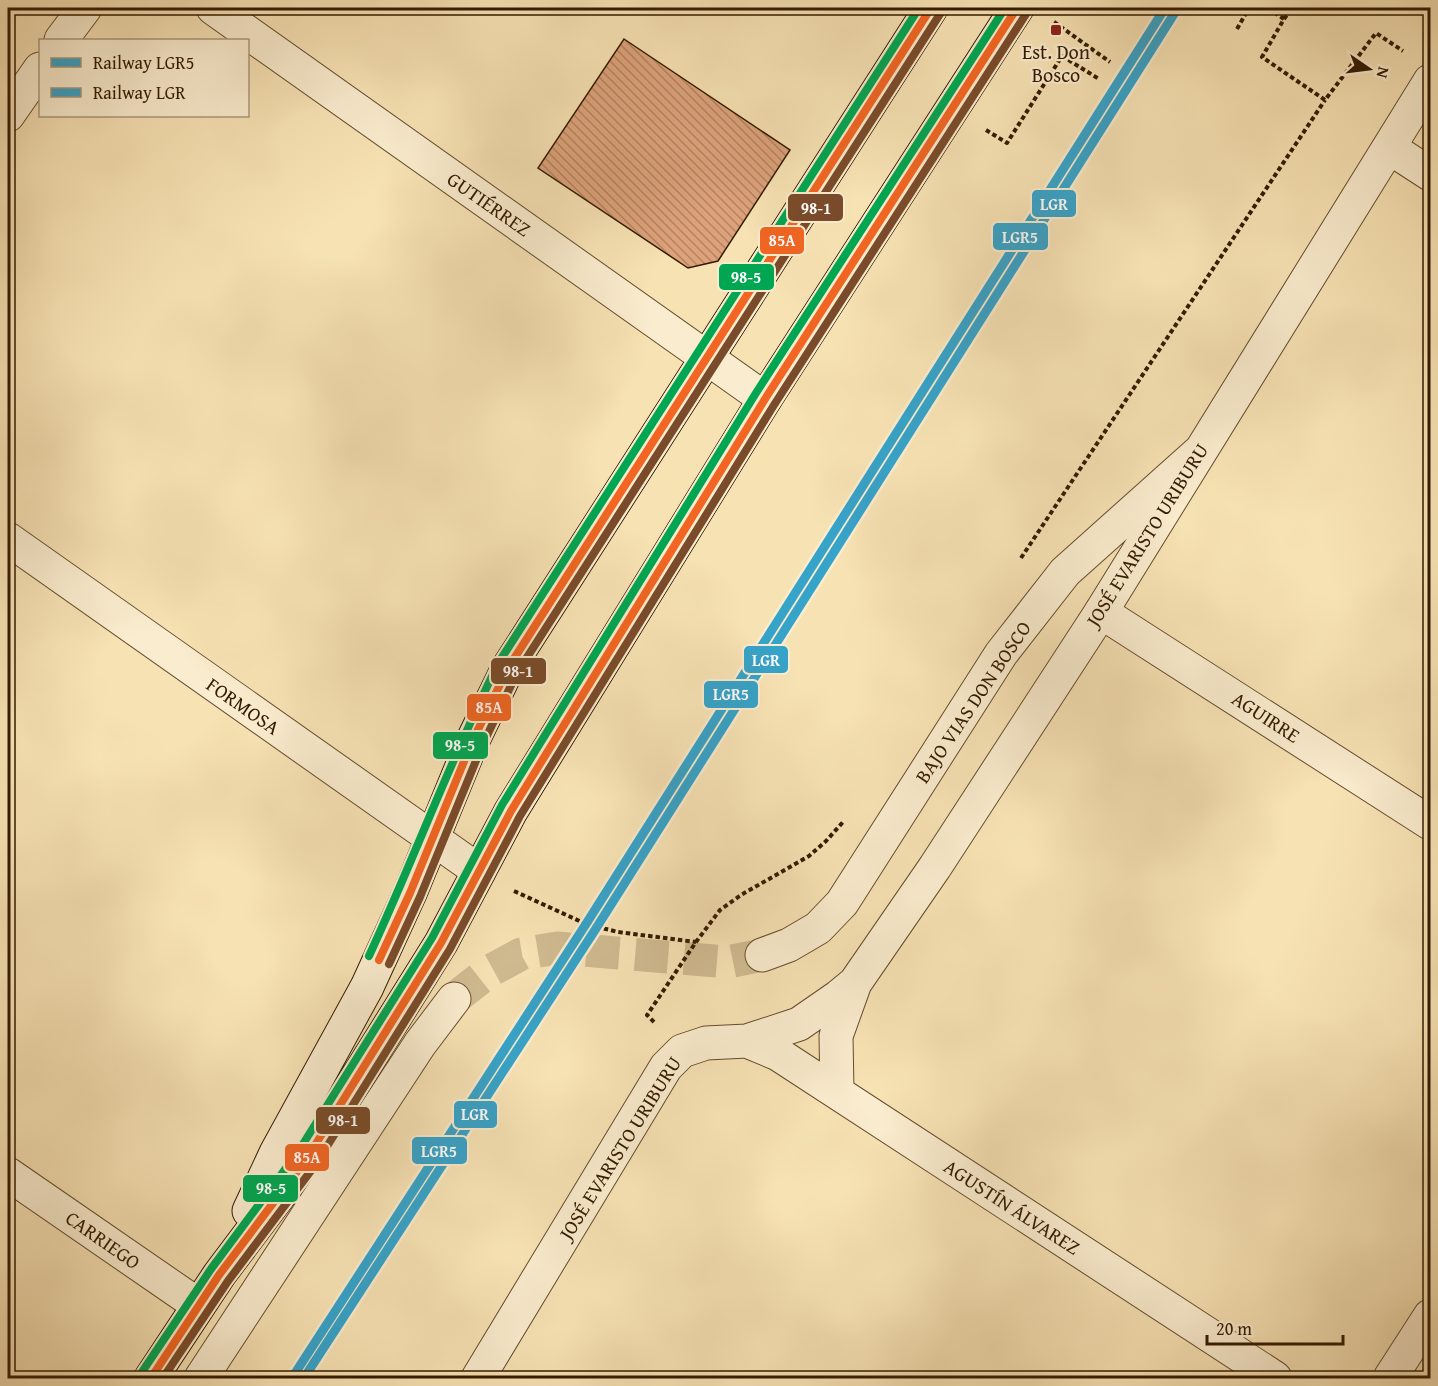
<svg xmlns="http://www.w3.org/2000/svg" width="1438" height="1386" viewBox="0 0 1438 1386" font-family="'Gentium Book Plus',serif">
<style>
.building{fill:url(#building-back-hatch);stroke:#331b00;stroke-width:1.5}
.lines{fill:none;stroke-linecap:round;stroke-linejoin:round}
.tertiary-tunnel{stroke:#d0ba90;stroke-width:33;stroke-dasharray:33 16;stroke-linecap:butt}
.minor-casing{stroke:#644d2d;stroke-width:35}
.tertiary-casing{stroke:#644d2d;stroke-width:35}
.secondary-casing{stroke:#331b00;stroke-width:35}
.path{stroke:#331b00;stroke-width:4;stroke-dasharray:4.5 3;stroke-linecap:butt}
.minor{stroke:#faecce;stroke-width:33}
.tertiary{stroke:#faecce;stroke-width:33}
.secondary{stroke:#faecce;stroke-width:33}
.bus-1-casing{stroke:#faecce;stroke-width:12}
.bus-2-casing{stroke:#faecce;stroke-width:12}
.bus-3-casing{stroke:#faecce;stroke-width:12}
.bus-1{stroke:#f26522;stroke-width:8}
.bus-2{stroke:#7a4b2a;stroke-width:8}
.bus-3{stroke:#00a651;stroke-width:8}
.rail-1-casing{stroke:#faecce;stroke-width:14}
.rail-2-casing{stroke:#faecce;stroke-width:14}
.rail-1{stroke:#36a3c9;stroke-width:9}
.rail-2{stroke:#36a3c9;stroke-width:9}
.poi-dot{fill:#8f2418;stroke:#faecce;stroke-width:2}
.labels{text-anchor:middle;stroke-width:4.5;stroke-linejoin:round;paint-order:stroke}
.poi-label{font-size:20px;fill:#331b00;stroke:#faecce}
.street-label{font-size:20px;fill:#331b00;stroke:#faecce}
.line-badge{stroke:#faecce;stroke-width:2}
.badge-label{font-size:16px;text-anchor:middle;font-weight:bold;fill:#fff}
</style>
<defs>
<pattern id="building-back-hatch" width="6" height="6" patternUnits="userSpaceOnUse" patternTransform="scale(1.5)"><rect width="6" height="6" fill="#dda27a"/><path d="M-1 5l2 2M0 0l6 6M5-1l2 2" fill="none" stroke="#b48362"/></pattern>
</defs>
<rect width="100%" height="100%" fill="#f7e2b4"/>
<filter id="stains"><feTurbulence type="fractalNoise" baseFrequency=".00333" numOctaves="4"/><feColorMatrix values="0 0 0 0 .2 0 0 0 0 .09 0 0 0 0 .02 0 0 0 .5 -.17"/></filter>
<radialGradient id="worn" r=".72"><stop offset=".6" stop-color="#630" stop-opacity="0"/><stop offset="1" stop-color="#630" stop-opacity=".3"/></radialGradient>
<path class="building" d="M624,39L790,150L718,261L688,268L538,168Z"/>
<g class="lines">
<path class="tertiary-tunnel" d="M454,999L488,972L521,954L557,948L728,962L762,955"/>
<g class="minor-casing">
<path id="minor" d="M213,8L765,399
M61,40L85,8
M8,115L40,69
M1390,148L1430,174
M8,539L479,871
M747,1041L778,1054L1275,1378
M837,1092L836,1036L855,983
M8,1174L198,1305
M478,1378L666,1067L682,1051L706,1043L747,1041L799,1024L838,997L855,983L935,867L1101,612L1430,823
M1390,1378L1430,1316"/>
</g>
<g class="tertiary-casing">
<path id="tertiary" d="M1101,612L1430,81
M762,955L789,945L818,928L842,903L1001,654L1065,572L1198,453
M201,1378L420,1044L454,999"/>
</g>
<g class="secondary-casing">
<path id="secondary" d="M249,1211L276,1153L367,987L410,893L472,742L508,668L931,8
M151,1378L219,1275L307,1158L441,943L511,811L765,399L1017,8"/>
</g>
<path class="path" d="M1268,8L1284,19L1262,57L1325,100L1376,33L1403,51
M1284,19L1292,8
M1054,22L1110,62
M1237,29L1249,8
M986,130L1007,143L1062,56L1099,79
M1021,558L1325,100
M514,891L586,924L618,932L696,942
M654,1022L647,1015L696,942L720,910L741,895L809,856L826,841L843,822"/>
<use href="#minor" class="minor"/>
<use href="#tertiary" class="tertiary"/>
<use href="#secondary" class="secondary"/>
<g class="bus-1-casing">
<path id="bus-1" d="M379,960L410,893L472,742L508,668L931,8
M151,1378L219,1275L307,1158L441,943L511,811L765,399L1017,8"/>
</g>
<g class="bus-2-casing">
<path id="bus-2" d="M389,964L420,897L482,746L517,673L940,14
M163,1378L228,1281L316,1164L450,949L520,816L774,405L1026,14"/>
</g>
<g class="bus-3-casing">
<path id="bus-3" d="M369,956C414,859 451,758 499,662L919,8
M142,1372L211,1269L298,1152L432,938L502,805L756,393L1005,8"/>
</g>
<use href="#bus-1" class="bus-1"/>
<use href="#bus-2" class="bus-2"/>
<use href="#bus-3" class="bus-3"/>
<g class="rail-1-casing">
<path id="rail-1" d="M292,1378L586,924L1165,8"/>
</g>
<g class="rail-2-casing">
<path id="rail-2" d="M304,1378L595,930L1174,14"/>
</g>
<use href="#rail-1" class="rail-1"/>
<use href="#rail-2" class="rail-2"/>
</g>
<rect class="poi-dot" x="1050" y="24" width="12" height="12" rx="3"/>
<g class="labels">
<g class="poi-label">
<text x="1056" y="59">Est. Don<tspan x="1056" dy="23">Bosco</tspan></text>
</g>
<g class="street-label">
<text transform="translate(489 204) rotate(35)" y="7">GUTIÉRREZ</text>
<text transform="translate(1147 535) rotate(-58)" y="7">JOSÉ EVARISTO URIBURU</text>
<text transform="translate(973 702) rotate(-56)" y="7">BAJO VIAS DON BOSCO</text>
<text transform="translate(243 706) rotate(35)" y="7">FORMOSA</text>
<text transform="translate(1266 717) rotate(33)" y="7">AGUIRRE</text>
<text transform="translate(620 1148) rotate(-58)" y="7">JOSÉ EVARISTO URIBURU</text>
<text transform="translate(1012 1207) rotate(33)" y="7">AGUSTÍN ÁLVAREZ</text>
<text transform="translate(103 1240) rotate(35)" y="7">CARRIEGO</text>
</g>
</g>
<g class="line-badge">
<rect x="1031" y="189" width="46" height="29" rx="6" fill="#36a3c9"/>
<rect x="787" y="193" width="57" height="29" rx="6" fill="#7a4b2a"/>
<rect x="992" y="222" width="57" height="29" rx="6" fill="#36a3c9"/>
<rect x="759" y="226" width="46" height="29" rx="6" fill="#f26522"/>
<rect x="718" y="263" width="57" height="28" rx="6" fill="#00a651"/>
<rect x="743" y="645" width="46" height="29" rx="6" fill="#36a3c9"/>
<rect x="490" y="657" width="57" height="28" rx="6" fill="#7a4b2a"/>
<rect x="703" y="680" width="56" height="29" rx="6" fill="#36a3c9"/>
<rect x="466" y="693" width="46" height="29" rx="6" fill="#f26522"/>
<rect x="432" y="731" width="57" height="29" rx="6" fill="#00a651"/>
<rect x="453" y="1100" width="45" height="29" rx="6" fill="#36a3c9"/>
<rect x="315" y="1106" width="56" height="29" rx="6" fill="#7a4b2a"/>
<rect x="411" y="1136" width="57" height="29" rx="6" fill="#36a3c9"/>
<rect x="284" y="1143" width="46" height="29" rx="6" fill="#f26522"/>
<rect x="242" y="1174" width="57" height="29" rx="6" fill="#00a651"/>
</g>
<g class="badge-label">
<text x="1054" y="210">LGR</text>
<text x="816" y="214">98-1</text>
<text x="1020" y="243">LGR5</text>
<text x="782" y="246">85A</text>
<text x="746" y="283">98-5</text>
<text x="766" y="666">LGR</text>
<text x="518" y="677">98-1</text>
<text x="731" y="700">LGR5</text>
<text x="489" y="713">85A</text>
<text x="460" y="751">98-5</text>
<text x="475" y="1120">LGR</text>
<text x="343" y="1126">98-1</text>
<text x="439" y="1157">LGR5</text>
<text x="307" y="1163">85A</text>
<text x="271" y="1194">98-5</text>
</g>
<rect width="1438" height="1386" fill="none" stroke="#f7e2b4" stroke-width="30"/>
<rect x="9" y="9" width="1420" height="1368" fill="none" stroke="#331b00" stroke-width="3"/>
<rect x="15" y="15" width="1408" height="1356" fill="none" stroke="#331b00" stroke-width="1.5"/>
<rect x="39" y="39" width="210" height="78" fill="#faecce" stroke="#aa987c" stroke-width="1.5"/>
<rect x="51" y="58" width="30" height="9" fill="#36a3c9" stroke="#aa987c" stroke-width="1.5"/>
<text x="93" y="69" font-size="18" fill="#331b00">Railway LGR5</text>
<rect x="51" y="88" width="30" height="9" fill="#36a3c9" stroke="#aa987c" stroke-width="1.5"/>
<text x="93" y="99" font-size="18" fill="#331b00">Railway LGR</text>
<g transform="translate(1369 69) rotate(104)" stroke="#faecce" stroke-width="4.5" paint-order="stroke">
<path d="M0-4.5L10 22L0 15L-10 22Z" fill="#331b00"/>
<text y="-9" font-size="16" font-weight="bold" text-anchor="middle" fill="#331b00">N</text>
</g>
<path d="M1207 1335v9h136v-9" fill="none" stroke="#331b00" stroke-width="3"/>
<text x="1216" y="1335" font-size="18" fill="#331b00" stroke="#faecce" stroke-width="4.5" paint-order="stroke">20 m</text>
<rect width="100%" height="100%" filter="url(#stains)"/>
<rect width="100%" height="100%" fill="url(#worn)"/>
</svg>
